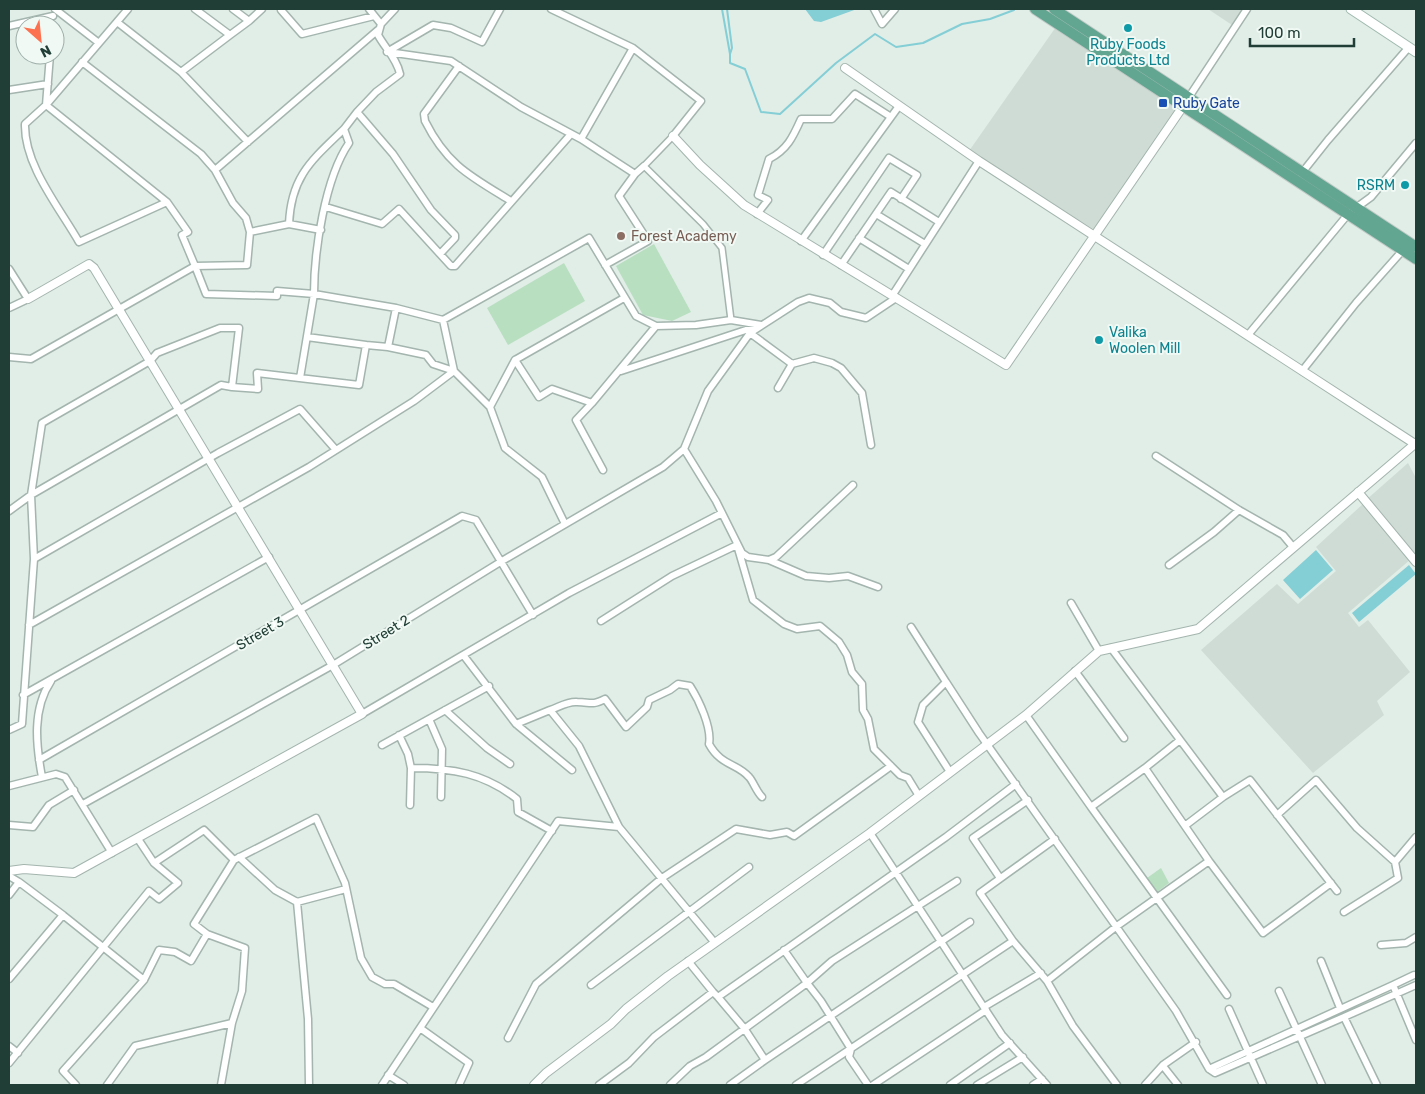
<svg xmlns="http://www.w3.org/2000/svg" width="1425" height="1094" viewBox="0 0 1425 1094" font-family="Rubik,sans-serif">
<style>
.built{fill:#cfdcd5}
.green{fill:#b8dfc0}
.water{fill:#84ced6}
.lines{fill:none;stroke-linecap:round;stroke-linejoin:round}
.stream{stroke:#84ced6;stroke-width:2}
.pedestrian-casing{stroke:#a3b5ae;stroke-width:8}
.minor-casing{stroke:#a3b5ae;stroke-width:9}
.tertiary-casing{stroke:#a3b5ae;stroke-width:10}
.secondary-casing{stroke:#9eb9ae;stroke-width:11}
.primary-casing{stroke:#c1c9c6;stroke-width:12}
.pedestrian{stroke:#fff;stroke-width:5}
.minor{stroke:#fff;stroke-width:6}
.tertiary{stroke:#fff;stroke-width:8}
.secondary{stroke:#fff;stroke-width:9}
.primary{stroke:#62a590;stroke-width:10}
.culture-dot{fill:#0f9aa8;stroke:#f1f9f5;stroke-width:2}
.transit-dot{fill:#1a4fb4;stroke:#f1f9f5;stroke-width:2}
.education-dot{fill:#8d6e63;stroke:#f1f9f5;stroke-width:2}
.labels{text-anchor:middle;stroke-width:4;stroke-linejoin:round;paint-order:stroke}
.culture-label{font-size:14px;fill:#0d838f;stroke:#f1f9f5}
.transit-label{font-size:14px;fill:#164399;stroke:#f1f9f5;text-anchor:start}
.education-label{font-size:14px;fill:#785e54;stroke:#f1f9f5;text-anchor:start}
.street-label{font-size:14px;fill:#203e35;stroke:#f1f9f5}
</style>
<rect width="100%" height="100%" fill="#e1ede7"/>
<path class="built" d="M1208,9H1243L1232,25Z
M1058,24L1180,108L1095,230L969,151Z
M1408,463L1416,478V551L1412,554L1366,500Z
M1364,503L1411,559L1348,613L1359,627L1368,620L1410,672L1377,701L1384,715L1313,773L1201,650L1277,584L1298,604L1336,571L1316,547Z"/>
<path class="green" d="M654,244L691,312L672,321L643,315L616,266Z
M564,263L585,301L508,345L487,308Z
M1161,868L1169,883L1157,892L1147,878Z"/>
<path class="water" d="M805,9H857L821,22L814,21Z
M1316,550L1333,570L1300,599L1283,580Z
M1409,565L1416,574L1359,622L1352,613Z"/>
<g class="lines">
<path class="stream" d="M722,9L730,54L732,48L727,9
M730,54V63L745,69L761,112L780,114L836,63L875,34L896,47L923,43L962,24L990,19L1014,10"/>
<g class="pedestrian-casing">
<path id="pedestrian" d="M673,136L644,166L703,224L722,248L731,320"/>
</g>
<g class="minor-casing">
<path id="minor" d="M55,9L99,43
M233,9L249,21L262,9
M369,9L381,24
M395,9L381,24L378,35C385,48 397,59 400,74L376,92L357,112L393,154L431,210L455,235V238L440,254L451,266H455L571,134
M874,9L882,24L895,9
M281,10L302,34L374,16
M117,22L181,72L248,142
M9,26L53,16
M230,35L249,21
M633,48L701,101L673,136
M387,52L433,25L451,28L482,42L500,9
M388,52L451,61L521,107L581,139L633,48L551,9
M50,55L46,105L25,124C24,165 59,207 79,242L167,202
M82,62L201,154L215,170L233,203L246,218L250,232L247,265L195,266L206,294L277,296V291L314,294L300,378
M459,66L424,114L425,121C447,165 470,176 511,201
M181,72L230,35L195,9
M9,90L48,84
M1189,97L1247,9
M357,112L344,129L349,143C325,178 314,251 314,294L396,308L443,320L589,238L636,316L656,326L696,325L731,320L761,325L621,371
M581,139L635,174L644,166
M215,170L378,30
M1301,174L1328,140L1409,47
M326,207L382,224L399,209L440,254
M757,214L768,200L758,195L769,159C787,150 793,137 801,119H832L855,94L891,117
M876,214L925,244
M289,224L321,230
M250,232L289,224C291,176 312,160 344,129
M859,238L909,269
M801,241L899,106
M823,255L889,158L917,175L901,199
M605,265L648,241L619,196L635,174
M841,265L891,192L939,222
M9,269L28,299L9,308
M892,296L979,161
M443,320L454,371L490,407L505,448L542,477L565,524
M750,333L792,364
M1248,335L1349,213L1371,197L1416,143
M307,337L366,345
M9,357L31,359L195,266L182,235L188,232L167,202L46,105L128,9
M1302,371L1356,303L1403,250
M778,388L792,364L814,358L832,363L841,368L862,393L871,445
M592,403L656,326
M490,407L515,360
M1156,456L1239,510L1283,535L1293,547
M603,470L576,420L592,403L552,389L539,397L515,360L624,298
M853,485L776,557L769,560L748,557L742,553L716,501L684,449L708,391L750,333L798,302L809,298L830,303L841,312L866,318L896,298
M9,511L31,495L221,385L232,387
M34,559L218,453L300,409L336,450
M769,560L806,576L829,578L848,576L878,587
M1169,565L1214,532L1239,510
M1071,603L1099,651
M601,621L672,576L737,545L753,600L784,624L797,629L820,626L839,642L847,655L852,672L862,684L863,710L868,719L874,749L900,775L908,778L919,796
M29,625L309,467L414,401L454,371L433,364L426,355L388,347L396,308
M911,627L946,682L923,705L918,722L950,772
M1111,648L1223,797L1250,780L1337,891
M464,656L516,724L550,710L579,746L619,827L715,943
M1075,671L1124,738
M946,682L979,733L1176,1011L1209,1069L1215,1073L1344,1017L1377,1085
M23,695L269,557
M445,710L487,748L510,764
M550,710C559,707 568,701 577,702C591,702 591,706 605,699L626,727L647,707L649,700L670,690L678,684L690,686C699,700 712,728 709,744C721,766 737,763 749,777C753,781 756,791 762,797
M362,714L569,593L722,513
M1026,715L1091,807L1145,768
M429,719L442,749L441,797
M516,724L572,770
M9,730L22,724L34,559L31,495L42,423L150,361L157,353L220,328H239L232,387L258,389L257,373L359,385L366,345L388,347
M399,735L408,754L411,768
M382,745L489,686
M39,760L462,516L476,520L533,615
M42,777C36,745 32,709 51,681
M9,786L56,774L65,777L112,853
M83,804L333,665L502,561L663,467L684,449
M410,805L411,768C452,768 484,773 517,799L518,812L552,831
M1091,807L1227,995
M1277,815L1316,780L1357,828L1395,862
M9,825L33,827L49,805L74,790
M1186,825L1223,797
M870,833L1002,1035L1047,1085
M138,839L154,863L204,830L234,860
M239,857L275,890L297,902L308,1019L309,1085
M1209,861L1263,933L1331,883
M9,876L19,882
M1000,878L973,838L1028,800
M9,895L19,882L63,915
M297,902L346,889
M1344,912L1398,878L1395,862L1416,837
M207,934L245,948L242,991L232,1023L221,1085
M1013,941L1047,981L1117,926L1209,861L1145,768L1180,740
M1381,945L1406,943L1416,937
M688,961L713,992
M1321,961L1340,1008
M9,979L63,915L144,980
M1047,981L1073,1026L1117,1085
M591,985L749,867
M1393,985L1414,975
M1279,991L1322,1085
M984,1007L1041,973
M1229,1009L1263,1085
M1344,1017L1416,985
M420,1028L469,1063L459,1085
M508,1038L536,984L662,878L736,829L770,835L787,832L794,836L891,766
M9,1046L18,1053
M765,1060L970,922
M9,1063L149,891L159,899L178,883L154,863
M1163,1066L1178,1085
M1209,1069L1393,985L1416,1040
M388,1075L404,1085
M76,1085L63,1071L144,980L159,950L175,952L191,961L207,934L194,924L234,860L316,818L345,883L361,958L372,977L385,984H394L433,1007
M107,1085L135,1046L232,1023
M382,1085L558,821L619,827
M599,1085L629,1063L654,1037L713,992L718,997
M670,1085L690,1066L706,1057L807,983L784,950
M730,1085L765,1060L744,1028L718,997L946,837L1016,784
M796,1085L1013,941L980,893L1055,839
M868,1085L849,1057L851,1049L821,1001L807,983L832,961L957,881
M873,1085L986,1010
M950,1085L1010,1043
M977,1085L1023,1057
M1033,1085L1042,1079
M1145,1085L1163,1065L1196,1042"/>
</g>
<g class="tertiary-casing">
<path id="tertiary" d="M845,68L979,161L1415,444
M673,136L700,165L744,205L1006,365L1186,102
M1358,492L1416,562
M9,871L24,869L74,873L362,714L94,268L89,264L28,299
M534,1085L546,1073L611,1024L626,1009L668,976L870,833L1026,715L1099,651L1198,629L1416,443"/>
</g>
<g class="secondary-casing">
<path id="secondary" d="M1351,9L1416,52"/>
</g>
<g class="primary-casing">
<path id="primary" d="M1035,9L1416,259
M1054,9L1416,247"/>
</g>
<use href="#pedestrian" class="pedestrian"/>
<use href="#minor" class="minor"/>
<use href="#tertiary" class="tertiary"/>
<use href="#secondary" class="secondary"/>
<use href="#primary" class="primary"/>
</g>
<g class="culture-dot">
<circle cx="1128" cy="28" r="5"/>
<circle cx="1405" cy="185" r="5"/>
<circle cx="1099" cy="340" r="5"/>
</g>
<rect class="transit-dot" x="1158" y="98" width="10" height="10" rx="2.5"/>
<circle class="education-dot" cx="621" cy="236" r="5"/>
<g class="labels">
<g class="culture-label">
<text x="1128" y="49">Ruby Foods<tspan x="1128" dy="16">Products Ltd</tspan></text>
<text x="1395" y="190" text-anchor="end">RSRM</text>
<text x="1109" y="337" text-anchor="start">Valika<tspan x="1109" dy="16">Woolen Mill</tspan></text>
</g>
<g class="transit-label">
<text x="1173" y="108">Ruby Gate</text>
</g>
<g class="education-label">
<text x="631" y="241">Forest Academy</text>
</g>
<g class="street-label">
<text transform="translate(386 632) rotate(-32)" y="5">Street 2</text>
<text transform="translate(260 633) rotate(-30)" y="5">Street 3</text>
</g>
</g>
<rect width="1425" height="1094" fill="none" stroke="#203e35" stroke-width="20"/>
<g transform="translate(40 40) rotate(153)"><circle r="24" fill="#f1f9f5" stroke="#9daea8"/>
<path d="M0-4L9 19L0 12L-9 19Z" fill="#fc714f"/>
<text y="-8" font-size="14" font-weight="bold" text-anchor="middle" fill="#203e35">N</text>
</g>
<path d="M1250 38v8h104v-8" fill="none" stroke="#203e35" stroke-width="2.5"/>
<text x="1258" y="38" font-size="15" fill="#203e35" stroke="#f1f9f5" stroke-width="4" paint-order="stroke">100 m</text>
</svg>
